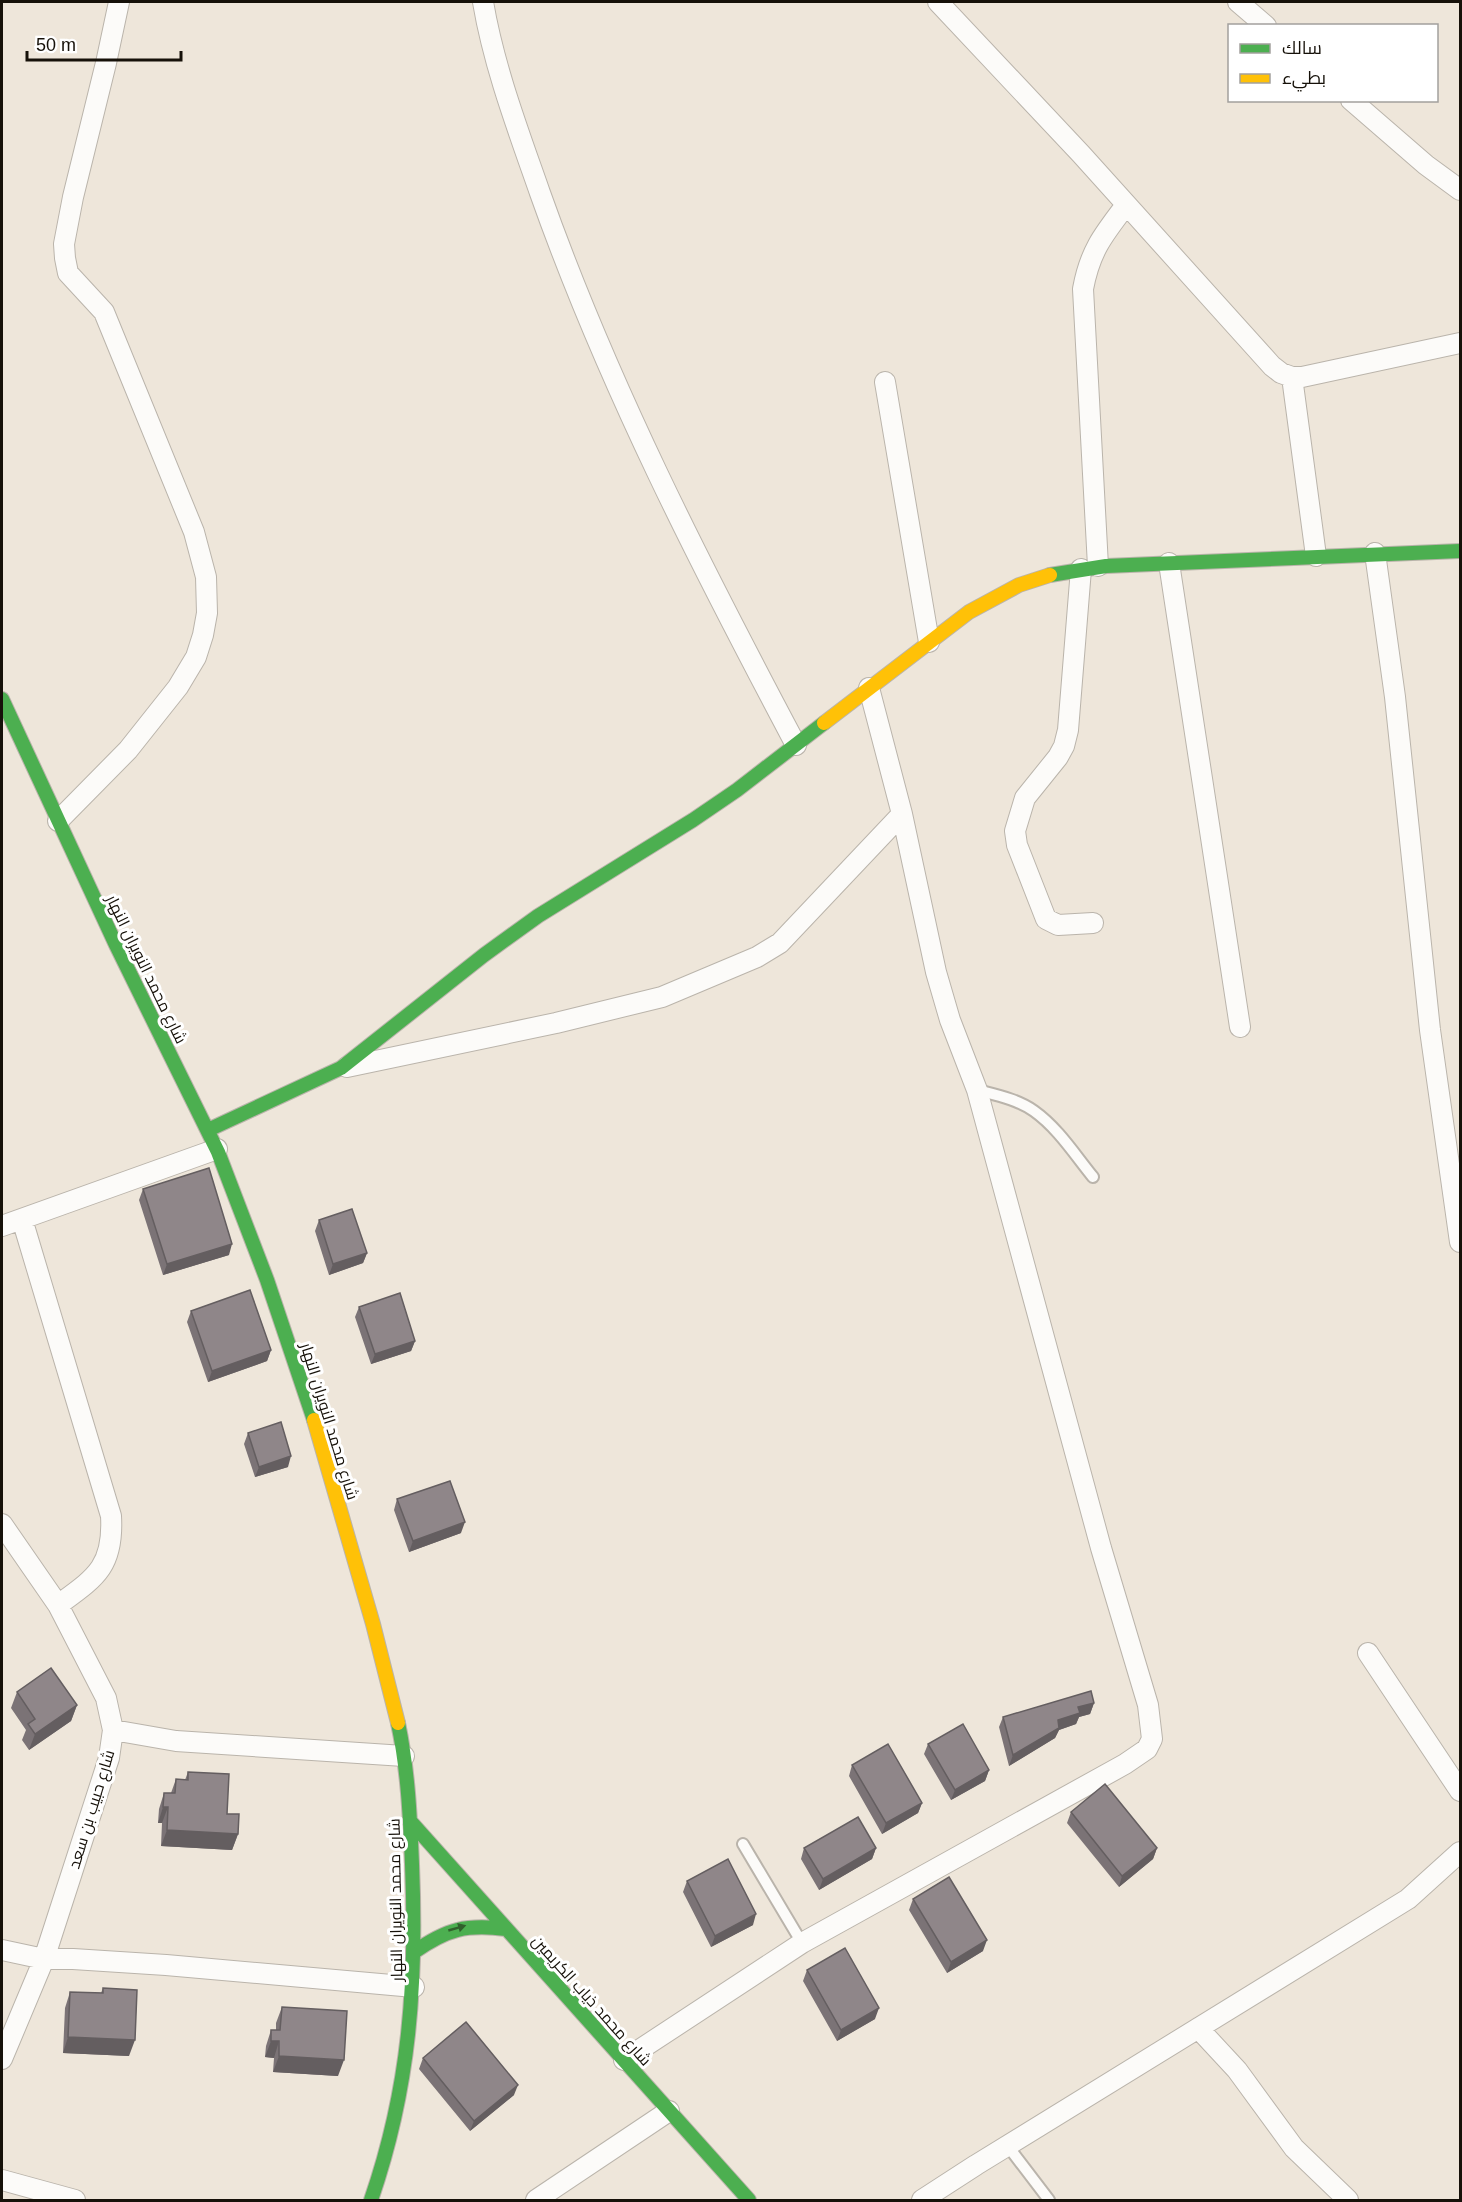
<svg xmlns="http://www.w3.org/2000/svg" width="1462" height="2202" viewBox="0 0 1462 2202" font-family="Arial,Cairo,sans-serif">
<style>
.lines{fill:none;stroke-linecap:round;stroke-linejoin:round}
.lane-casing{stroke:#bab4ab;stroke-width:14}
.street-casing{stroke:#bab4ab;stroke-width:22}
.fast-casing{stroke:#bab4ab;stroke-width:16}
.slow-casing{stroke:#bab4ab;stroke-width:16}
.lane{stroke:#fcfbf9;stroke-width:10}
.street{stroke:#fcfbf9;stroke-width:20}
.fast{stroke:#4caf50;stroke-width:14}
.slow{stroke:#ffc107;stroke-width:14}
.wall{fill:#7b7376}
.shaded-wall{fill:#645e60}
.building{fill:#8f8689;stroke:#645e60;stroke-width:1.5}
.oneway{fill:#31602c}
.labels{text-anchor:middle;stroke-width:6;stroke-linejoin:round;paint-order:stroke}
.street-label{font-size:16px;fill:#161109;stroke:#fff}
</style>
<rect width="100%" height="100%" fill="#eee6da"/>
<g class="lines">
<g class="lane-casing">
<path id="lane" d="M977,1090C996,1095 1017,1099 1034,1111C1058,1128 1075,1155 1093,1177
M743,1844L802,1943
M1007,2145L1049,2200"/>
</g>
<g class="street-casing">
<path id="street" d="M483,2C494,67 518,130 540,193C608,385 701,566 796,745
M938,2L1081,154L1272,366L1281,373L1292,377H1302L1460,343
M1238,2L1266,26
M1351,100L1426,165L1460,190
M1292,377L1316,556
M885,382L929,642
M1375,553L1395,697L1430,1030L1460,1242
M1169,563L1240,1027
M1098,566L1083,289C1090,251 1103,235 1126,205
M1081,569L1068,730L1064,746L1058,757L1025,798L1015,831L1017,845L1046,919L1058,925L1093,923
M58,821L128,750L178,687L196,657L203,635L207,613L206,577L194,532L104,312L68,273L65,258L64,244L73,197L106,63L119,2
M347,1067L556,1023L662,997L757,957L780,943L902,814
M22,1219L111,1516C114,1567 95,1578 58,1605
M2,1226L217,1149
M2,1524L58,1605L106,1698L113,1730
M1368,1653L1460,1791
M2,1950L44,1959H73L166,1965L414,1987
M1198,2028L1237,2070L1294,2148L1348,2200
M2,2059L44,1959L109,1758L113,1730L176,1741L404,1756
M624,2060L802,1943L1125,1764L1147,1749L1152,1739L1148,1705L1101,1548L977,1090L950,1020L936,972L902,814L869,688
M2,2180L75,2200
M536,2200L669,2111
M922,2200L976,2165L1408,1899L1460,1852"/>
</g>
<g class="fast-casing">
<path id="fast" d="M1050,575L1106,566L1460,551
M2,699L116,945L218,1152L267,1280L314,1420
M208,1130L341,1068L484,955L538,916L693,820L737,790L824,723
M410,1821L749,2200
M414,1952C447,1929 466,1924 506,1929
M371,2200C410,2087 417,1983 412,1864C410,1816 408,1770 398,1723"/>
</g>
<g class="slow-casing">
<path id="slow" d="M824,723L969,612L1019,585L1050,575
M314,1420L373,1624L398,1723"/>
</g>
<use href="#lane" class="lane"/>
<use href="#street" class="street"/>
<use href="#fast" class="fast"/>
<use href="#slow" class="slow"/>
</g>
<path class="wall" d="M143,1189L229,1255L163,1275L139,1200Z
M319,1220L367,1253L363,1263L329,1275L315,1231Z
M359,1307L415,1341L411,1351L371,1364L355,1317Z
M191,1311L271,1350L267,1361L208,1382L187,1322Z
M248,1433L288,1467L255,1477L244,1444Z
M397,1499L461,1533L409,1552L394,1510Z
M17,1692L77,1705L71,1721L29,1750L22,1740L26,1730L11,1708Z
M1094,1703L1090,1714L1079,1717L1076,1724L1059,1730L1055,1738L1009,1766L999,1727L1003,1717Z
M928,1744L989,1770L985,1781L951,1800L924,1754Z
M852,1765L922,1803L918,1813L882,1834L849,1776Z
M188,1772L227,1814L238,1834L232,1850L161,1846L162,1823H158L159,1809L164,1793H171L176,1779L185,1780Z
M1071,1812L1157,1848L1153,1859L1119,1887L1067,1823Z
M804,1848H876L872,1859L819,1890L801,1859Z
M687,1881L753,1925L711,1947L683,1892Z
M913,1899L983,1951L947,1973L909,1910Z
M807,1970L875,2019L837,2041L803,1981Z
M103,1988L129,2056L63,2053L65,2008L70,1992L101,1993Z
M282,2007L338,2076L273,2072L274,2058L265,2057L266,2046L271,2030H276V2023Z
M423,2058L514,2095L470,2131L419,2069Z"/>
<path class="shaded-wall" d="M232,1244L229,1255L163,1275L167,1264Z
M367,1253L363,1263L329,1275L333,1264Z
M415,1341L411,1351L371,1364L375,1354Z
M271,1350L267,1361L208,1382L212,1371Z
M291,1456L288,1467L255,1477L259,1467Z
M465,1522L461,1533L409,1552L413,1541Z
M1094,1703L1090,1714L1079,1717L1076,1724L1059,1730L1055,1738L1009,1766L1013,1755L1058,1720L1078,1707Z
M77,1705L71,1721L29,1750L35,1734Z
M989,1770L985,1781L951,1800L955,1790Z
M922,1803L918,1813L882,1834L886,1823Z
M163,1807H168L162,1823H158Z
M167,1830L238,1834L232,1850L161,1846Z
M876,1848L872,1859L819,1890L823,1879Z
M1157,1848L1153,1859L1119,1887L1122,1876Z
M756,1914L753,1925L711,1947L715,1936Z
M987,1940L983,1951L947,1973L951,1962Z
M879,2008L875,2019L837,2041L841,2030Z
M68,2037L135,2040L129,2056L63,2053Z
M271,2041H279L274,2058L265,2057Z
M279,2056L344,2060L338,2076L273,2072Z
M518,2085L514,2095L470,2131L474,2121Z"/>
<path class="building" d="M209,1168L232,1244L167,1264L143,1189Z
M352,1209L367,1253L333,1264L319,1220Z
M250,1290L271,1350L212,1371L191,1311Z
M400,1293L415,1341L375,1354L359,1307Z
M281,1422L291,1456L259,1467L248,1433Z
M450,1481L465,1522L413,1541L397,1499Z
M51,1668L77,1705L35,1734L28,1724L35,1719L17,1692Z
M1091,1691L1094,1703L1078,1707L1080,1713L1058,1720L1059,1728L1013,1755L1003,1717Z
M963,1724L989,1770L955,1790L928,1744Z
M888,1744L922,1803L886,1823L852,1765Z
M188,1772L229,1774L227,1814H239L238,1834L167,1830L168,1807H163L164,1793H175L176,1779L188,1780Z
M1105,1784L1157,1848L1122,1876L1071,1812Z
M858,1817L876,1848L823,1879L804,1848Z
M728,1859L756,1914L715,1936L687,1881Z
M949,1877L987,1940L951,1962L913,1899Z
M845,1948L879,2008L841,2030L807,1970Z
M103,1988L137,1990L135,2040L68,2037L70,1992L103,1993Z
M282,2007L347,2011L344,2060L279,2056V2041H271V2030H280Z
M466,2022L518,2085L474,2121L423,2058Z"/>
<defs><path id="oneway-solid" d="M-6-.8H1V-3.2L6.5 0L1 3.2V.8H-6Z" transform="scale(1.5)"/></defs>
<use class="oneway" href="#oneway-solid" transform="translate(457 1928) rotate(-16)"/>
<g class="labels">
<g class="street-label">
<text transform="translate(147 969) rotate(64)" y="6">شارع محمد النويران النهار</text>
<text transform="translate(330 1421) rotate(73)" y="6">شارع محمد النويران النهار</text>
<text transform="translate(91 1809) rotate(-73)" y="6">شارع حبيب بن سعد</text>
<text transform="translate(395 1900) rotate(-91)" y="6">شارع محمد النويران النهار</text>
<text transform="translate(592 2000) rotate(48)" y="6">شارع محمد ذياب الكريمين</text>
</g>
</g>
<rect width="1462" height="2202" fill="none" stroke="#161109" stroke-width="6"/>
<rect x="1228" y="24" width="210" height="78" fill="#ffffff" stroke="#a2a09d" stroke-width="1.5"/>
<rect x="1240" y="44" width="30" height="9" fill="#4caf50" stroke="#a2a09d" stroke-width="1.5"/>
<text x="1282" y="54" font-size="18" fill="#161109">سالك</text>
<rect x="1240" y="74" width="30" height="9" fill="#ffc107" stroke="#a2a09d" stroke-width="1.5"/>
<text x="1282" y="84" font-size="18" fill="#161109">بطيء</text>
<path d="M27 51v9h154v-9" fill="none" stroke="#161109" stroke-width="3"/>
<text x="36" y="51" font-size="18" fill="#161109" stroke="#ffffff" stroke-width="4.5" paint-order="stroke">50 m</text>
</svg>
